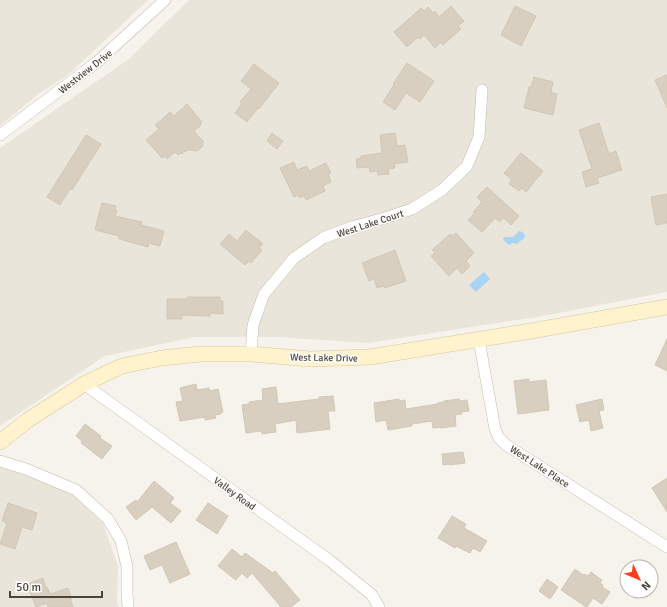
<svg xmlns="http://www.w3.org/2000/svg" width="667" height="607" viewBox="0 0 667 607" font-family="Signika,sans-serif">
<style>
.residential{fill:#eae5da}
.water{fill:#a9d4f2}
.building{fill:#d8cfc1;stroke:#d3c7b4}
.lines{fill:none;stroke-linecap:round;stroke-linejoin:round}
.minor-casing{stroke:#c2bbae;stroke-width:12}
.secondary-casing{stroke:#d6c79b;stroke-width:16}
.minor{stroke:#fff;stroke-width:11}
.secondary{stroke:#fff3cd;stroke-width:15}
.labels{text-anchor:middle;stroke-width:3;stroke-linejoin:round;paint-order:stroke}
.street-label{font-size:10px;fill:#4b4439;stroke:#fff}
</style>
<rect width="100%" height="100%" fill="#f6f3ec"/>
<path class="residential" d="M0,0H148L68,75L37,95L0,126Z
M189,0H667V292L543,316L368,343L277,337H195L105,356L0,426V148L129,59Z
M0,461L28,472L72,494L103,523L118,566L117,603L119,607H0Z"/>
<path class="water" d="M519,231L523,232L525,236L524,239L520,241L517,244L513,243L509,245L503,240L504,237H513Z
M484,272L490,279L476,292L469,285Z"/>
<path class="building" d="M451,6L464,21L458,26L461,29L443,45L441,42L435,48L424,35L420,39L418,37L407,47L394,32L421,8L424,11L428,7L433,13L435,11L439,17Z
M515,6L536,16L521,46L501,35Z
M407,63L434,81L420,102L406,93L395,110L383,102L394,85L393,84Z
M254,64L279,83L259,109L258,108L247,122L235,113L242,104L240,102L251,89L241,81Z
M667,75V108L655,80Z
M534,77L553,82L551,92L557,94L553,115L524,108L529,87H531Z
M187,104L202,122L200,124L201,125L194,131L203,141V146L197,151L188,150L185,152L184,151L182,154L181,153L178,155L175,152L167,159L165,156L162,158L146,140L159,129L155,125L160,121L170,112L174,116Z
M599,123L609,154L616,151L622,170L597,178L599,183L586,187L582,172L592,169L579,130Z
M272,133L283,141L277,149L267,141Z
M395,133L397,146L405,145L408,162L394,164L395,168L388,169L389,174L378,175L377,171L370,172L369,167L357,168L356,159L361,158V156L382,153L380,135Z
M86,135L101,144L72,190L70,189L60,205L47,197Z
M521,153L543,171L526,192L522,188L519,191L509,184L512,180L504,173Z
M294,162L297,170L307,166L309,171L326,163L331,173L328,174L331,182L323,186L325,191L306,200L304,196L299,198L298,195L294,197L280,168Z
M487,187L519,216L511,225L504,218L500,222L495,218L482,232L468,220L475,213L473,212L482,202L477,197Z
M667,194V223L656,225L651,197Z
M102,203L116,206L115,210H117L115,216L142,222L141,225L164,231L160,246L149,243L148,247L119,239V236L95,230L98,217Z
M246,230L263,244L259,248L262,250L251,263L249,261L245,265L220,244L229,234L237,241Z
M456,233L474,253L466,261L470,266L462,274L457,268L449,276L431,256L435,253L432,250L450,234L452,236Z
M395,250L406,281L385,288L384,286L377,288L374,279L369,281L362,263Z
M187,297H220V301H223V314L210,313V316L182,315V319H167V299H187Z
M667,339V371L655,365Z
M529,379V382L546,380L549,410L518,414L514,381Z
M196,384L197,390L209,388L210,391L218,389L223,412L220,413L221,414L215,415L216,418L205,420V417L180,421L176,402L183,401L180,388Z
M276,387L278,404L319,399V397L333,396L335,411H328L330,429L297,433L296,420L275,424L276,432L262,434L261,431L246,433L242,405L249,404V402L263,400L262,389Z
M399,399V401L405,400L406,409L438,404V403L444,402V401L459,399L460,401L467,400L469,411L461,412L462,414L455,415L456,426L441,428V427L433,428L432,421L412,424V426L388,430L386,420L376,422L374,403Z
M602,399L604,410L599,411L603,428L591,431L589,420L580,422L576,405Z
M85,424L101,436L100,438L112,446L102,459L81,443L82,441L76,436Z
M463,452L465,463L449,465V464L443,465L442,454Z
M667,478V512L652,488Z
M154,481L174,498L170,503L181,511L171,523L152,507L136,520L126,507L136,500L137,502Z
M8,503L37,513L32,530L22,527L15,549L0,544L7,523L2,521Z
M208,503L228,516L217,534L196,520Z
M452,516L466,524L464,528L487,541L480,552L473,548L470,553L456,546L455,548L438,538Z
M176,542L190,574L170,583L162,565L150,570L144,556Z
M232,549L242,557L245,553L273,573L275,571L300,600L291,607H281L252,573L247,578L242,573L236,580L218,566Z
M575,569L583,575L584,574L588,576L591,572L602,580L600,583L603,585L602,587L610,592L602,604L593,598L587,607H586L561,590Z
M43,578L46,588L47,587L50,594L68,588L72,599H70L73,607H48L47,603L36,607L27,584Z
M547,579L558,587L550,599L539,591Z"/>
<g class="lines">
<g class="minor-casing">
<path id="minor" d="M0,135L97,62L165,0
M479,340L495,429L499,438L506,445L525,457L667,547
M251,354L253,325L264,294L294,258L323,238L352,227L385,218L412,209L442,190L467,166L479,137L482,90
M84,384L329,560L372,595L379,607
M0,461L26,469L76,490L108,519L121,541L127,566V593L128,607"/>
</g>
<g class="secondary-casing">
<path id="secondary" d="M0,442L28,420L84,384L122,366L162,358L200,354H251L310,359L370,357L531,331L667,307"/>
</g>
<use href="#minor" class="minor"/>
<use href="#secondary" class="secondary"/>
</g>
<g class="labels">
<g class="street-label">
<text transform="translate(85 71) rotate(-38)" y="4">Westview Drive</text>
<text transform="translate(370 223) rotate(-18)" y="4">West Lake Court</text>
<text transform="translate(324 357) rotate(1)" y="4">West Lake Drive</text>
<text transform="translate(540 466) rotate(33)" y="4">West Lake Place</text>
<text transform="translate(235 493) rotate(36)" y="4">Valley Road</text>
</g>
</g>
<g transform="translate(639 579) rotate(134)"><circle r="19" fill="#ffffff" stroke="#b7b4b0"/>
<path d="M0-3L7 15L0 10L-7 15Z" fill="#fc3f1d"/>
<text y="-6" font-size="11" font-weight="bold" text-anchor="middle" fill="#4b4439">N</text>
</g>
<path d="M10 591v6h92v-6" fill="none" stroke="#4b4439" stroke-width="2"/>
<text x="16" y="591" font-size="12" fill="#4b4439" stroke="#ffffff" stroke-width="3" paint-order="stroke">50 m</text>
</svg>
